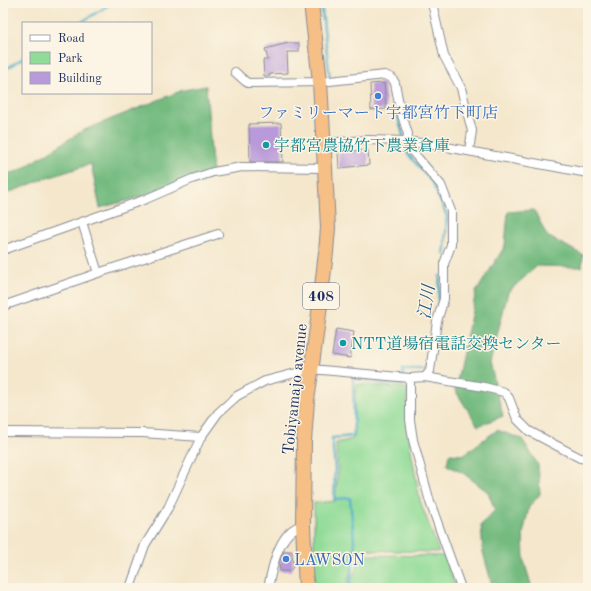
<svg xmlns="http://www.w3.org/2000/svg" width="591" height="591" viewBox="0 0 591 591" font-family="'Old Standard TT','Noto Serif JP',serif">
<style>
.green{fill:#90db97;stroke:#56857a}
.forest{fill:#74bb80;stroke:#48756f}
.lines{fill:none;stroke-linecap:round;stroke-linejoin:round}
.stream{stroke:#48adc8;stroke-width:2.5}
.building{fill:#b899d9}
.minor-casing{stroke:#888b95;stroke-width:10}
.trunk-casing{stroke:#888b95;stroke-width:16}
.minor{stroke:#fff;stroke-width:8}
.trunk{stroke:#f5bf86;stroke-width:14}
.shop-dot{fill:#3f7fe0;stroke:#fcf5e5;stroke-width:1.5}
.culture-dot{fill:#0f9aa8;stroke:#fcf5e5;stroke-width:1.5}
.labels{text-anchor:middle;stroke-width:3;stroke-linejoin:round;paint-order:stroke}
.shield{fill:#fcf5e5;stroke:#5e6a86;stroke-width:1}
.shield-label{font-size:15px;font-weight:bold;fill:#1b2f5e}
.shop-label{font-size:16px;fill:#366cbe;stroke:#fcf5e5}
.culture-label{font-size:16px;fill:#0d838f;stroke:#fcf5e5;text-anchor:start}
.street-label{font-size:16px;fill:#1b2f5e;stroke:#fcf5e5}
.water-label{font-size:17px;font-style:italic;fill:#2b5b83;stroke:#fcf5e5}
</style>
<rect width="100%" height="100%" fill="#fcf5e5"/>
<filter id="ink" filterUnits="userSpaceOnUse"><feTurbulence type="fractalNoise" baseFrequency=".025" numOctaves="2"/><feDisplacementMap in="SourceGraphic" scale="8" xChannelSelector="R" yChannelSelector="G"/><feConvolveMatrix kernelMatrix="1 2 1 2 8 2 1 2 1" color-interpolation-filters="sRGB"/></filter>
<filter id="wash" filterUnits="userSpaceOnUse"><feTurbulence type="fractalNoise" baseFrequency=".012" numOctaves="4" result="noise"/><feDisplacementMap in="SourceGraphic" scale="16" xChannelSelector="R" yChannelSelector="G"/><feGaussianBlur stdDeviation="0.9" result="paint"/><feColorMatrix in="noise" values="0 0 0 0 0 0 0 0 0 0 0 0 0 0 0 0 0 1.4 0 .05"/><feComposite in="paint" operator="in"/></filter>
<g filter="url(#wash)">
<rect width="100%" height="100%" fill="#f4e7cc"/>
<path class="green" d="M356,384L407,388L409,439L420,501L439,552L357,550L348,579V588H314V503L335,501L338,472L336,443L353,439Z
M362,555L444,556L456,588H352L351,581Z"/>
<path class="forest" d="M206,86L213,177L100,208L91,164L41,180L3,195V175L19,171L82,131L183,90Z
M534,210L547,236L583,255L582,267L537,266L508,292L490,363L503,416L478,426L455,390L476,292L505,246L508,212Z
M497,430L522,439L538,465L540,494L529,507L523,534L524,561L532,588H495L492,585L483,552L481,525L495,510L488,492L463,473L447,465L449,454L463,455Z"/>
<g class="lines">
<path class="stream" d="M323,3L322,11L330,80
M80,23L112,3
M3,71L23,58
M397,112L404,139
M405,145L407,153L432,182L447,216L445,247L444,254
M438,305L440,276
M350,588V581L355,550L350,498L334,499L335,468L332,438L354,436L353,379L403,385V370H426L427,363"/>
</g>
<g id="blocks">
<path class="building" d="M288,43H299V52H287L288,73L270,74V76H264L263,60H268L265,49Z
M384,83L386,109L371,110L370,84Z
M281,123L283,162H250L249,124Z
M368,150L369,165L339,168L338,152Z
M336,329L354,332L350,358L332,355Z
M284,551H292L293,567L290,571H280L279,563Z"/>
</g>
</g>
<g filter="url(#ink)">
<use href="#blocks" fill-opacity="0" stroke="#888b95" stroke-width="1"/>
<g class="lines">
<g class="minor-casing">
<path id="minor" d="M432,3L444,56L461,88L472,131L469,151
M324,143L367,140L407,141L446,147L588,173
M82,222L98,273
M3,250L146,199L192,179L213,172L242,167L325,168
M3,306L98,273L218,234
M425,377L484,387L504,392L509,398L517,419L529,431L580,458L588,459
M410,378V420L413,440L430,502L461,588
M3,432L142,433L201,437
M130,588L145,545L168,508L201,437L218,413L237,396L265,381L311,369L410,378L425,377L430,371L437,321L444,299V264L451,245V211L441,185L411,150L407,141L408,134L400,109L395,83L392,78L385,75L320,82L248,83L245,81L235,72
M268,588C272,568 279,530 303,525"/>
</g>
<g class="trunk-casing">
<path id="trunk" d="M306,588L303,525L304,441L307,401L319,313L326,252L328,228L325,168L320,82L311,3"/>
</g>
<use href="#minor" class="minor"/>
<use href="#trunk" class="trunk"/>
</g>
</g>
<g class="shop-dot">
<circle cx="378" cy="96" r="4"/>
<circle cx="286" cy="559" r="4"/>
</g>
<g class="culture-dot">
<circle cx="266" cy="145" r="4"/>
<circle cx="343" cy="343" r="4"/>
</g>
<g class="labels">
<rect class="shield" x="303" y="283" width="36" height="26" rx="3"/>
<g class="shield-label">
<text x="321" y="301">408</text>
</g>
<g class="shop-label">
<text x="378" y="118">ファミリーマート宇都宮竹下町店</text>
<text x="294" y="565" text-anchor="start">LAWSON</text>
</g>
<g class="culture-label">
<text x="274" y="151">宇都宮農協竹下農業倉庫</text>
<text x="351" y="349">NTT道場宿電話交換センター</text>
</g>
<g class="street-label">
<text transform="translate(294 389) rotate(-84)" y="6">Tobiyamajo avenue</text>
</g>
<g class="water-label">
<text transform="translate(426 302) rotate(-82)" y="6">江川</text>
</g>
</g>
<rect width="591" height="591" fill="none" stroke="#fcf5e5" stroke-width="16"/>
<rect x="22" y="22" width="130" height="72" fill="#fcf5e5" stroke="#a2a6af"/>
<rect x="30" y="35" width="20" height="6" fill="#ffffff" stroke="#a2a6af"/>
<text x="58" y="42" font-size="12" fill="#1b2f5e">Road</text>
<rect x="30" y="52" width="20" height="12" fill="#90db97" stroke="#a2a6af"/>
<text x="58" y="62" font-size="12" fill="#1b2f5e">Park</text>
<rect x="30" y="72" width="20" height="12" fill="#b899d9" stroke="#a2a6af"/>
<text x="58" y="82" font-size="12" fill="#1b2f5e">Building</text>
</svg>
